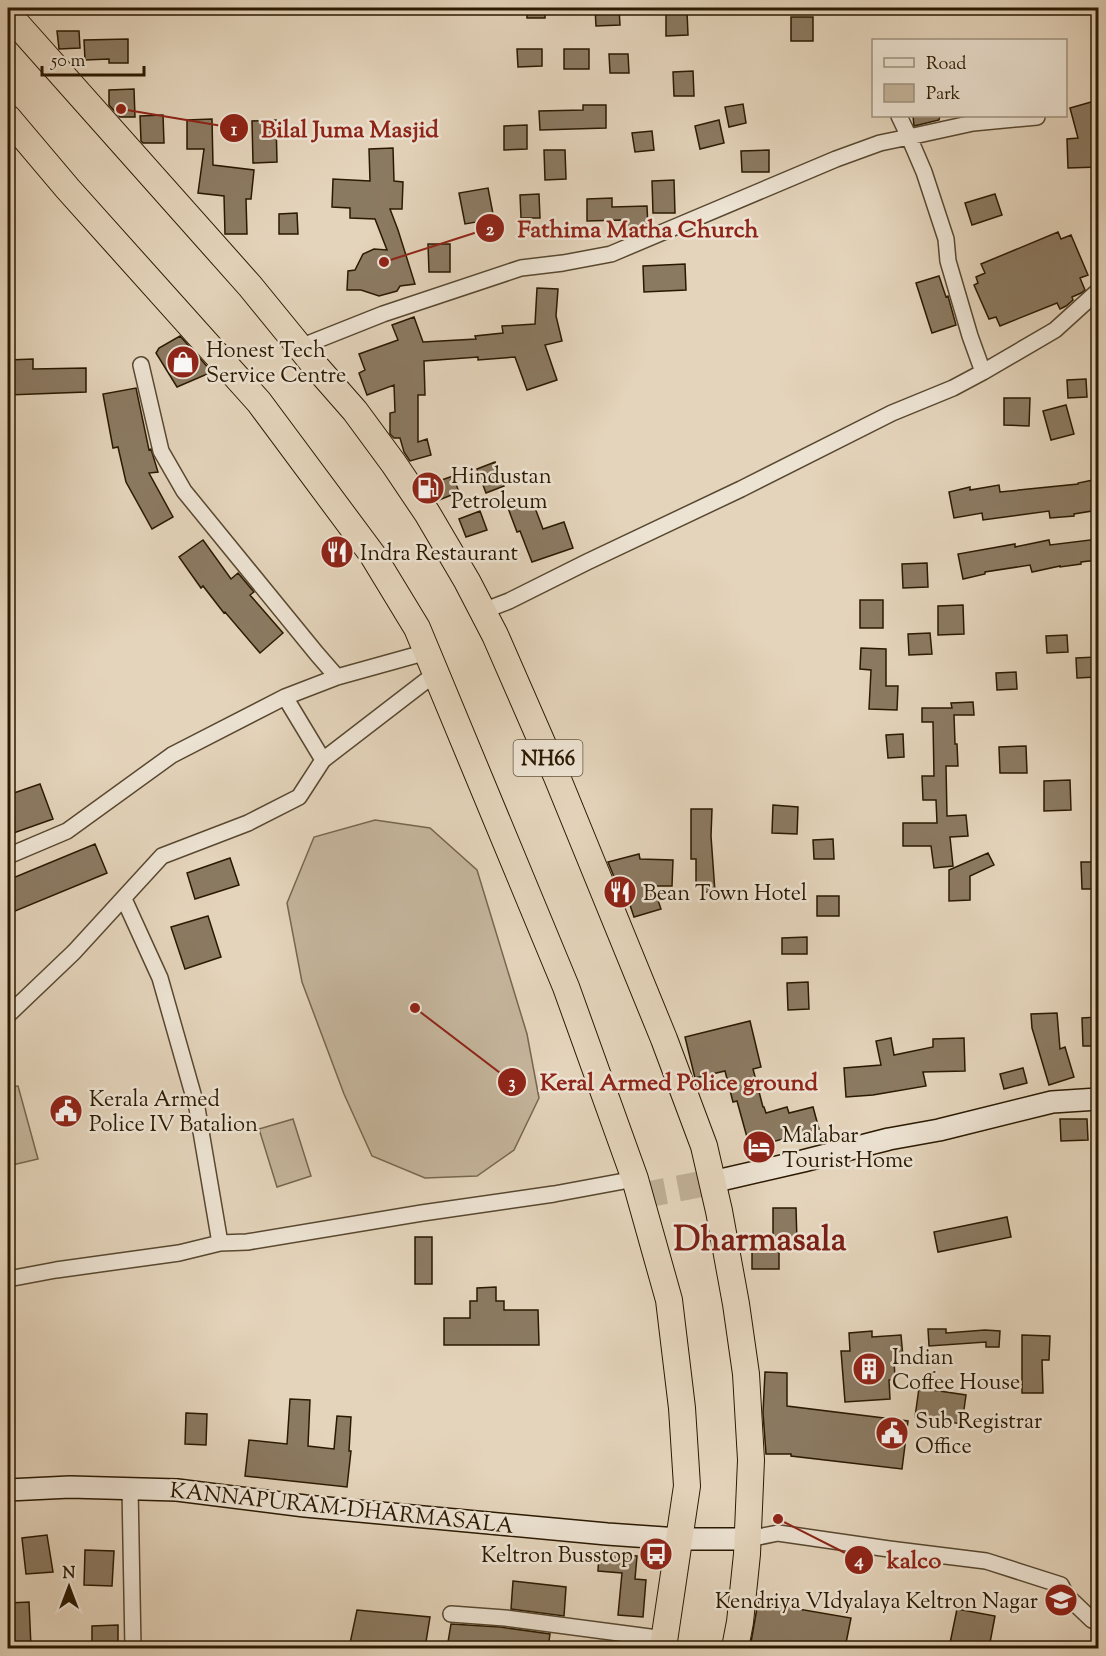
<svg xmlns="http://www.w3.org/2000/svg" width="1106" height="1656" viewBox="0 0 1106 1656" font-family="'Sorts Mill Goudy',serif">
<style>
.green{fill:#c4b49b;stroke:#77664e;stroke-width:1.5}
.building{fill:#8b7a62;stroke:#2a1901;stroke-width:1.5}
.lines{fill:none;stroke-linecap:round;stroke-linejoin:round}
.trunk-tunnel{stroke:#bfaf96;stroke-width:26;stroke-dasharray:26 13;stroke-linecap:butt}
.minor-casing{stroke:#584830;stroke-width:18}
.secondary-casing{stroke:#2a1901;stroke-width:24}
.trunk-casing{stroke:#2a1901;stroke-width:28}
.minor{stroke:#ede3d3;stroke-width:15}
.secondary{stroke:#ede3d3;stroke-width:21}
.trunk{stroke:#e4d4bb;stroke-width:26}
.labels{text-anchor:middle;stroke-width:5;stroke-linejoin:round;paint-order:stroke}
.shield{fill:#ede3d3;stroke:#645640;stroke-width:1.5}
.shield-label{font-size:21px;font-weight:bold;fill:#2a1901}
.poi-label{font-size:22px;fill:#2a1901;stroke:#ede3d3;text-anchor:start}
.street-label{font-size:22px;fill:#2a1901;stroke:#ede3d3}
.town-label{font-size:34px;font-weight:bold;fill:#7a1f14;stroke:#ede3d3}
.leader{fill:none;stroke:#8f2418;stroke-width:2}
.callout-dot{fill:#8f2418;stroke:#ede3d3;stroke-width:2}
.mark-label{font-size:18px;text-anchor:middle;font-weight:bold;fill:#fff}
.callout-label{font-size:24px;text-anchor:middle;font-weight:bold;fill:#8f2418;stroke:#ede3d3;stroke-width:5;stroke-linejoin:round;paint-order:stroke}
</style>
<rect width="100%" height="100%" fill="#e4d4bb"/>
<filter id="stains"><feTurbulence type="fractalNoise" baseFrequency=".00333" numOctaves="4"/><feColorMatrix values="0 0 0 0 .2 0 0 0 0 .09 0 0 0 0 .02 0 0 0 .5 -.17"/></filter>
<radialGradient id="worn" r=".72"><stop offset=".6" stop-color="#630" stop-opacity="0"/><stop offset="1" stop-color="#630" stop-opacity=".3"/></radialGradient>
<path class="green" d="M375,820L430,828L477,870L527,1034L539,1098L514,1150L477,1176L425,1178L372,1156L344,1094L302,982L287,903L314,837Z
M18,1086L38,1159L8,1166V1087Z
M293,1119L311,1176L277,1187L259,1129Z"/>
<path class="building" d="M527,8H545V18H527Z
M595,8H619L620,25L596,26Z
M687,11L688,35L666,36V12Z
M791,17H813V41H791Z
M57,31H79L80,48L59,49Z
M128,39V63H109V59L85,60L84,40Z
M517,49H542V66L518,67Z
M564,49H589V69H564Z
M609,54H628L629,73H610Z
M693,71L694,96H674L673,72Z
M134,89L135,117H120L109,105V90Z
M1098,100V119L1095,120L1098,167L1068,168L1067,139L1078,138L1070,108Z
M743,104L746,123L729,127L725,107Z
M583,105H606V128L540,130L539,111L583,110Z
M163,115L164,143H143L141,141L140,116Z
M913,116H940L939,120L914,126Z
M212,119L213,165L254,170L251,199H246L247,234H225L224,196L198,193L204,149H187V120Z
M276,120L277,162L253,163L252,121Z
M719,120L724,143L700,149L695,126Z
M527,125V149L504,150V126Z
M652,131L654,150L635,152L632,133Z
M393,148L394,181L403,182L402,209H390L398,230L415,284L400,286L397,291L379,296L361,290H347L348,271L355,270L363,254L374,249L387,250L375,219L350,218V208L332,207L333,179L370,181L369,149Z
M544,150H565L566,179L545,180Z
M769,150V172H742L741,151Z
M674,180L675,213H653L652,181Z
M488,188L494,219L465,224L459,193Z
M539,194L540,218H521L520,195Z
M995,194L1002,215L972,225L965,203Z
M612,198V207L647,206L648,228L644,230H622V220L587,221V199Z
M297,213L298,234H279V214Z
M1058,232L1061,239L1071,235L1088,275L1080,278L1085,290L1081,293L1072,297L1073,300L1066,306L1060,309L1057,303L1000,326L996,317L989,319L974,285L978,283L976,277L985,273L981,264Z
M428,244H450V272H429Z
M685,264L686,290L644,292L643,266Z
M939,276L946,297L948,296L956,325L932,333L916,283Z
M537,288L558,289L556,316L562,341L545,345L557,380L527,390L515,357L478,360V357L424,361L425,395H418V442L427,439L431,455L410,461L404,452L400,438H394L390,434V413L395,412L394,385L367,395L359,373L365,370L359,354L398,340L392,325L414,317L423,342L476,339L475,336L503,333L502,326L535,324Z
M180,336L212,372L177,387L156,353L159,348Z
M33,359V369L86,368V392L8,395V360Z
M1086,379L1087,397L1068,398L1067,380Z
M136,388L149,450L151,449L158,472L149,473L173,517L152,529L126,482L118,447L113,448L103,394Z
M1004,398H1030L1029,426L1004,425Z
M1066,405L1074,434L1051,440L1043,411Z
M495,462L504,486L486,493L477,469Z
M453,476L459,492L439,500L433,483Z
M1098,479V510L1074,514V516L1050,518L1049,511L983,520L982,513L954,518L949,492L970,487V490L999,485L1000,492L1078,484V483Z
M532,500L543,529L564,522L573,548L532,562L520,531L517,532L508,508Z
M480,511L487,530L466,537L459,519Z
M1098,539V560L1081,562V564L1060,567V566L1032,572L1030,565L985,572V574L963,579L958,554L1015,544V547L1049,540L1050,545Z
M203,540L231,579L238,573L254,592L250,595L283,633L260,653L225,612L224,613L203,586L201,588L179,557Z
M927,563L928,587L903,588L902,564Z
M860,600H883V628H860Z
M963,605L964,634L938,635V606Z
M930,633L932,654L909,655L908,634Z
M1067,635L1068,652L1047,653L1046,636Z
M861,648L886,649V686H898L897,710L869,709L871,670L860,669Z
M1096,657L1097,677L1077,678L1076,658Z
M1016,672L1017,689L997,690L996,673Z
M973,702L974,715H954L955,744H957L958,766H946L947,816L966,815L968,836L950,837L953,866L934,868L931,846H903V823H937L936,800H923L922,776H934L933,722H922V708H952L951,703Z
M903,734L904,757L888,758L886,735Z
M1026,746L1027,773H1000L999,747Z
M1070,780L1071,810L1044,811V781Z
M40,784L53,819L8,835V795Z
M773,805L798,807L797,834L772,833Z
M691,809H712L711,836L715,892H702V886H696V859H691Z
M833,839L834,859H814L813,840Z
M95,844L107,873L8,914V880Z
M988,853L994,865L970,876V900L949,901V870Z
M639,854L640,859L673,860L672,886H653L661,909L634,917L624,887L619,889L608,862Z
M230,858L239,885L195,899L187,873Z
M1081,862H1098V889H1082Z
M817,896H839V916H817Z
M208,916L221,957L185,969L171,927Z
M807,937V954H782V938Z
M808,982L809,1009L788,1010L787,983Z
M1057,1013L1060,1049L1065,1047L1074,1077L1049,1085L1032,1028L1031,1014Z
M1098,1017V1046H1083L1082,1018Z
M750,1021L761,1067L753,1069L763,1107H764L766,1113L787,1107L789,1113L813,1107L819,1129L750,1148L737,1101L733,1102L725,1071L695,1078L685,1037Z
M891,1038L894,1055L933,1047V1039L964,1038L965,1071L923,1072L926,1086L873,1095L846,1097L844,1068L881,1065L876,1041Z
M1023,1068L1027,1083L1004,1089L1000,1074Z
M1060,1119H1087L1088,1140L1061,1141Z
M773,1208H796L797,1242H773Z
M1007,1217L1011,1237L938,1252L934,1232Z
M415,1237H432V1284H415Z
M752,1252H779V1269H752Z
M496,1287V1301H504V1310H538L539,1345H444V1318H470V1301H477V1288Z
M928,1329H946V1333L985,1330L1000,1331L999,1347H986V1342L929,1346Z
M872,1331V1337L901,1335L903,1357L894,1358L895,1380H889L890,1399L845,1402L841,1351H850L849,1333Z
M1022,1335L1050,1336L1049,1360H1042L1043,1393H1022Z
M765,1372L787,1373V1406L908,1421L902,1469L791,1456V1454H766L763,1413Z
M919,1388L966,1395L962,1424L915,1417Z
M290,1399L310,1400L308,1446L334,1449L337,1416L351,1417L349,1451H351L347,1487L245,1476L249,1440L287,1444Z
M186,1413L207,1414L206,1445L185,1444Z
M47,1535L53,1572L26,1574L22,1538Z
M85,1550L114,1551L112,1586L84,1585Z
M599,1553L637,1556L635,1579L646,1580L643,1617L618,1615L622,1573L598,1571Z
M513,1581L566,1587L564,1616L511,1609Z
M29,1602L31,1647L8,1648V1603Z
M758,1602L851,1618L845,1648H750Z
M957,1609L995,1616L989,1648H949Z
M357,1610L430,1617L425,1648H349Z
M451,1624L500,1627L550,1634L548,1648H447Z
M118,1625V1648H92V1626Z"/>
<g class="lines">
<path class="trunk-tunnel" d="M640,1196L712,1182"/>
<g class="minor-casing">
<path id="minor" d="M300,347L383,314L521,268L563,263L611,254L836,159L880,143L909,137L899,116
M141,365L161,451L184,491L317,654L337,677
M983,372L1055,330L1098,291
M483,611L509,601L587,562L741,489L892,413L953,388L983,372L970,336L948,261L946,239L924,172L909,137L973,123L1037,117
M323,760L436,673
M8,856L67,831L172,755L285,697L337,677L427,652
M124,899L160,978L197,1108L220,1243
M8,1015L74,952L162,856L248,823L299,797L323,760L285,697
M8,1279L56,1270L179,1253L220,1243L247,1242L422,1213L554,1194L635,1179
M130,1488L133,1648
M748,1539L778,1533L889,1549L986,1561L1061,1585L1066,1595L1092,1620
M451,1614L505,1618L665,1639"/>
</g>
<g class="secondary-casing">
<path id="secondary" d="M712,1182L803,1161L889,1139L939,1130L1052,1102L1098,1099
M8,1490L70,1487L177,1490L305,1506L607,1534L679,1539H748"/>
</g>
<g class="trunk-casing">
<path id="trunk" d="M8,14L250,286L312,362L355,411L394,464L427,513L467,581L495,635L557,777L664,1039L704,1146L719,1211L736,1304L746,1374L751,1460L747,1554L740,1622L735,1648
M8,118L68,189L259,402L372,554L417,628L566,987L635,1179L669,1300L682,1408L687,1486L663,1648"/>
</g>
<use href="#minor" class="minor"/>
<use href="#secondary" class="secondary"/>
<use href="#trunk" class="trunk"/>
</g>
<defs>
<g id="shop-disc" transform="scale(1.725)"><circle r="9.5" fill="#8f2418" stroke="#ede3d3"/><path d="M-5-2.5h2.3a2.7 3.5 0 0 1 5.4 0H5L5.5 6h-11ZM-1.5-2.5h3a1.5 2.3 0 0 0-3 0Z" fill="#fff"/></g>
<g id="fuel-disc" transform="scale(1.725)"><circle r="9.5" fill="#8f2418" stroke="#ede3d3"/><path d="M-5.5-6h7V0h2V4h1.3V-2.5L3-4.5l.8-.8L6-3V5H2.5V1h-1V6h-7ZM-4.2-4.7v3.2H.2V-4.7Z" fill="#fff"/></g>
<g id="restaurant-disc" transform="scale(1.725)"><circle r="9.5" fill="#8f2418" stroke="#ede3d3"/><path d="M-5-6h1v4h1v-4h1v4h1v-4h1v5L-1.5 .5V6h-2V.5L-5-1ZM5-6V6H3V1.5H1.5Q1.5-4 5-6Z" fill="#fff"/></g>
<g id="civic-disc" transform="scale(1.725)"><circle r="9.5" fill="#8f2418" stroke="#ede3d3"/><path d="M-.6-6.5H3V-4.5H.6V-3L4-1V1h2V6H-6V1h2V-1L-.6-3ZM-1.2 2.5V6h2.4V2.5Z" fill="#fff"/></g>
<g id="hotel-disc" transform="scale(1.725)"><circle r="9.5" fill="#8f2418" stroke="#ede3d3"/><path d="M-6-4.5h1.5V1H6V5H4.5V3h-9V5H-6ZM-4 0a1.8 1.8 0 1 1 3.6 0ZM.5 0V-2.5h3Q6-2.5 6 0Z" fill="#fff"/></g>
<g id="building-disc" transform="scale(1.725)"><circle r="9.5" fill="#8f2418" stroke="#ede3d3"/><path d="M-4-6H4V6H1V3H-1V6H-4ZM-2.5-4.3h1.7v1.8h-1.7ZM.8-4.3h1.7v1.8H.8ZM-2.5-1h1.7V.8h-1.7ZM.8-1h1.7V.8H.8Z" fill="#fff"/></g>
<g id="bus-disc" transform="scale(1.725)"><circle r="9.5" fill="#8f2418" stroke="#ede3d3"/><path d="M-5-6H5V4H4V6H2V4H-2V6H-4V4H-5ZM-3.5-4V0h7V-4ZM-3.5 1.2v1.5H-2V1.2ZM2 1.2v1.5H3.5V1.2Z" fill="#fff"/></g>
<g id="school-disc" transform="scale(1.725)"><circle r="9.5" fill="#8f2418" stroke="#ede3d3"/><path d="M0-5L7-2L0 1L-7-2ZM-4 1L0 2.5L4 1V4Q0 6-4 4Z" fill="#fff"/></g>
</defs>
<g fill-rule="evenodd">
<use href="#shop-disc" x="183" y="362"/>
<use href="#fuel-disc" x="428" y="488"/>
<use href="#restaurant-disc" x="337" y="552"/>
<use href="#restaurant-disc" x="620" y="892"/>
<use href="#civic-disc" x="66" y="1111"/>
<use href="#hotel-disc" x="759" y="1147"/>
<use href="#building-disc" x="869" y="1369"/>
<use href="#civic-disc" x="892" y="1433"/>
<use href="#bus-disc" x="656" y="1554"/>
<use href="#school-disc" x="1061" y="1600"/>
</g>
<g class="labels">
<rect class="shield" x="513.5" y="740" width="69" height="36" rx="4.5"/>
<g class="shield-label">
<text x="548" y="765">NH66</text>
</g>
<g class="poi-label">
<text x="206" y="357">Honest Tech<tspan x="206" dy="25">Service Centre</tspan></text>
<text x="451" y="483">Hindustan<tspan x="451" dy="25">Petroleum</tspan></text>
<text x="360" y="560">Indra Restaurant</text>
<text x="643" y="900">Bean Town Hotel</text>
<text x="89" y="1106">Kerala Armed<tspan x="89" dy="25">Police IV Batalion</tspan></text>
<text x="782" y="1142">Malabar<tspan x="782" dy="25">Tourist Home</tspan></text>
<text x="892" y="1364">Indian<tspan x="892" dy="25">Coffee House</tspan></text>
<text x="915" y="1428">Sub Registrar<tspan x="915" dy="25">Office</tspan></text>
<text x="633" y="1562" text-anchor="end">Keltron Busstop</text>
<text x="1038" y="1608" text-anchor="end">Kendriya VIdyalaya Keltron Nagar</text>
</g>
<g class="street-label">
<text transform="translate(342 1507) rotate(6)" y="8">KANNAPURAM-DHARMASALA</text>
</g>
<g class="town-label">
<text x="760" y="1250">Dharmasala</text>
</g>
</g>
<path class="leader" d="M121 109L234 128M384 262L490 228M415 1008L512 1082M778 1519L859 1560"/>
<g class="callout-dot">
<circle cx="121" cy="109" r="6"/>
<circle cx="384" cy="262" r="6"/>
<circle cx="415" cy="1008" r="6"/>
<circle cx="778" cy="1519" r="6"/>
<circle cx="234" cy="128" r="15"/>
<circle cx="490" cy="228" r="15"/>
<circle cx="512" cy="1082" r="15"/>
<circle cx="859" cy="1560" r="15"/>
</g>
<g class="mark-label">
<text x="234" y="135">1</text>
<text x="490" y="235">2</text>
<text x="512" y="1088">3</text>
<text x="859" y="1566">4</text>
</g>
<g class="callout-label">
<text x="350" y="137">Bilal Juma Masjid</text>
<text x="638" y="237">Fathima Matha Church</text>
<text x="679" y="1090">Keral Armed Police ground</text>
<text x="914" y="1568">kalco</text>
</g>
<rect width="1106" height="1656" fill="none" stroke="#e4d4bb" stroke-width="30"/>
<rect x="9" y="9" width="1088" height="1638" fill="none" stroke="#2a1901" stroke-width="3"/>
<rect x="15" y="15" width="1076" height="1626" fill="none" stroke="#2a1901" stroke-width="1.5"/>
<rect x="872" y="39" width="195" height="78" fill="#ede3d3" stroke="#9f927f" stroke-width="1.5"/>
<rect x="884" y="58" width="30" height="9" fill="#ede3d3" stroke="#9f927f" stroke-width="1.5"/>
<text x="926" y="69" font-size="18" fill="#2a1901">Road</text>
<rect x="884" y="84" width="30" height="18" fill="#c4b49b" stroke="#9f927f" stroke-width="1.5"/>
<text x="926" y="99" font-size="18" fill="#2a1901">Park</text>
<g transform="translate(69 1587)" stroke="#ede3d3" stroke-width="4.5" paint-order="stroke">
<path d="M0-4.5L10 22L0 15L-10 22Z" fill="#2a1901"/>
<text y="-9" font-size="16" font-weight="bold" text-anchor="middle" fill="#2a1901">N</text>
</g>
<path d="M42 66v9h102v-9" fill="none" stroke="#2a1901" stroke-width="3"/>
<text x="51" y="66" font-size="18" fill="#2a1901" stroke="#ede3d3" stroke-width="4.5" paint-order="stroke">50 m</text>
<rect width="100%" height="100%" filter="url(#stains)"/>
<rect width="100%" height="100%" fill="url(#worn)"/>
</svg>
